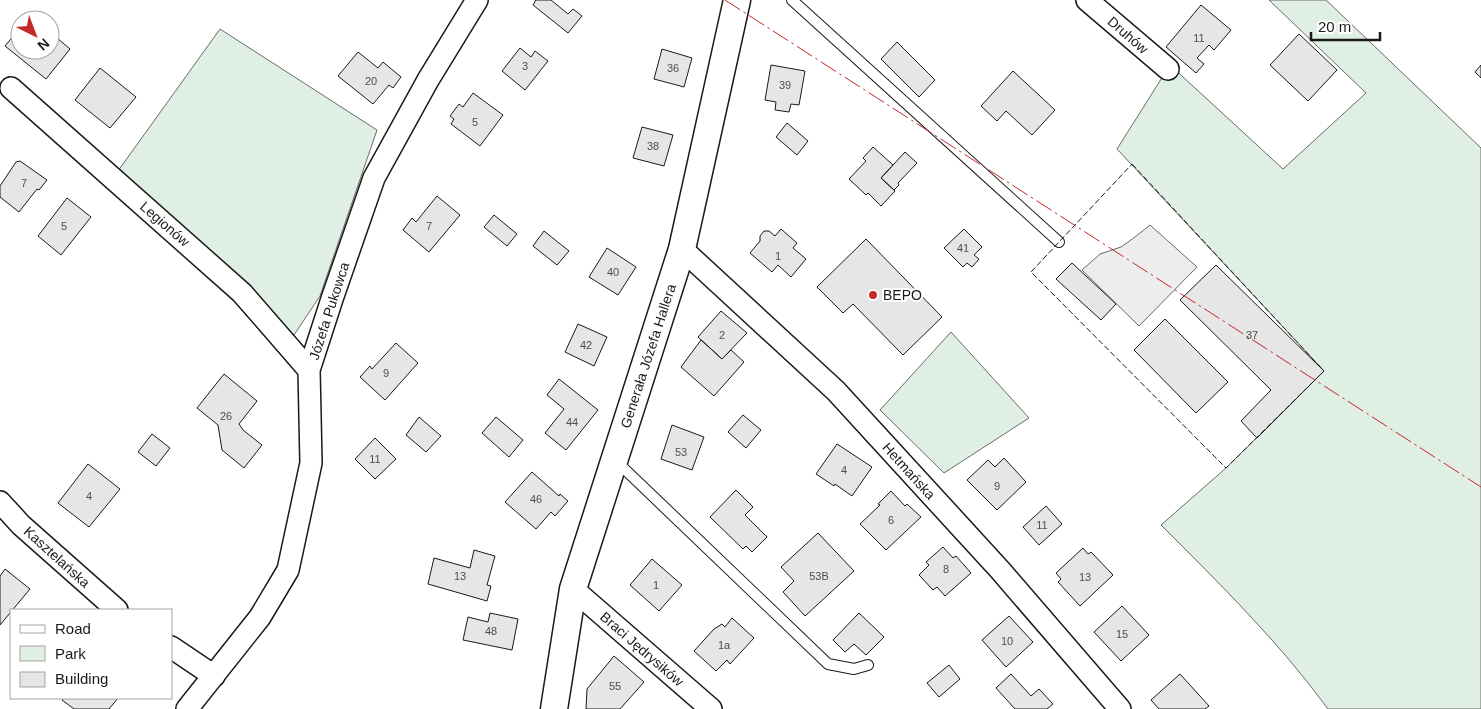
<svg xmlns="http://www.w3.org/2000/svg" width="1481" height="709" viewBox="0 0 1481 709" font-family="Helvetica,sans-serif">
<style>
.green{fill:#e0efe3;stroke:#6a6a6a}
.parking{fill:#ededed;stroke:#6a6a6a}
.building{fill:#e6e6e6;stroke:#1a1a1a}
.lines{fill:none;stroke-linecap:round;stroke-linejoin:round}
.service-casing{stroke:#1a1a1a;stroke-width:12}
.minor-casing{stroke:#1a1a1a;stroke-width:24}
.tertiary-casing{stroke:#1a1a1a;stroke-width:29}
.service{stroke:#fff;stroke-width:10}
.minor{stroke:#fff;stroke-width:21}
.tertiary{stroke:#fff;stroke-width:26}
.fence{stroke:#1a1a1a;stroke-width:1;stroke-dasharray:6 2.5;stroke-linecap:butt}
.power{stroke:#c62828;stroke-width:1;stroke-dasharray:18 4 2.5 4;stroke-linecap:butt}
.poi-dot{fill:#c62828;stroke:#fff;stroke-width:2}
.labels{text-anchor:middle;stroke-width:4;stroke-linejoin:round;paint-order:stroke}
.number-label{font-size:11px;fill:#4d4d4d}
.street-label{font-size:14px;fill:#1a1a1a;stroke:#fff}
.poi-label{font-size:14px;fill:#1a1a1a;stroke:#fff;text-anchor:start}
</style>
<rect width="100%" height="100%" fill="#fff"/>
<path class="green" d="M1269,0H1326L1481,148V709H1328C1279,642 1220,584 1161,525L1226,468L1324,371L1117,149L1170,65L1283,169L1366,93Z
M220,29L377,130L320,296L294,335L118,171Z
M951,332L1029,418L944,473L880,410Z"/>
<path class="parking" d="M1150,225L1197,267L1139,326L1082,270L1100,254L1121,247L1135,237Z"/>
<path class="building" d="M536,0H551L568,14L573,9L582,16L568,33L533,5Z
M1201,5L1231,30L1214,50L1209,45L1197,58L1204,64L1196,73L1166,47Z
M20,28V50H50V32L70,49L46,79L5,46Z
M1299,34L1337,70L1308,101L1270,65Z
M897,42L935,80L919,97L881,59Z
M520,48L531,57L535,51L548,61L525,90L502,71Z
M662,49L692,58L684,87L654,79Z
M358,52L378,68L383,62L401,77L393,88L389,85L373,104L338,76Z
M771,65L805,71L799,105L791,104L789,112L775,110L776,102L765,100Z
M1481,65V78L1475,72Z
M100,68L136,97L110,128L75,100Z
M1013,71L1055,110L1032,135L1006,111L997,121L981,106Z
M473,93L503,115L480,146L451,124L454,119L450,116L459,104L463,107Z
M787,123L808,141L797,155L776,137Z
M642,127L673,135L664,166L633,158Z
M873,147L893,165L881,178L895,191L881,206L868,193L866,195L849,179L866,161L863,158Z
M905,152L917,163L898,183L899,185L894,190L881,178Z
M20,161L47,180L39,190L37,189L19,212L0,197V186L16,162Z
M437,196L460,215L429,252L403,230L412,218L416,222Z
M67,198L91,217L61,255L38,236Z
M494,215L517,234L507,246L484,227Z
M781,229L797,243L793,248L806,259L791,277L778,265L772,272L750,253L760,241V236L764,231H769L775,236Z
M964,229L982,247L974,255L979,259L972,267L967,263L963,267L944,248Z
M544,231L569,251L557,265L533,246Z
M866,239L942,317L903,355L853,304L843,313L817,287Z
M607,248L636,267L618,295L589,277Z
M1072,263L1116,304L1101,320L1056,279Z
M1216,265L1324,371L1257,438L1241,421L1271,390L1180,300Z
M721,311L747,333L722,359L698,337Z
M1165,319L1228,382L1196,413L1134,350Z
M578,324L607,337L594,366L565,352Z
M701,340L722,359L731,350L744,362L714,396L681,367Z
M396,343L418,363L385,400L360,377L370,366L372,369Z
M224,374L257,401L239,424L243,430L262,445L244,468L222,450L218,425L197,408Z
M559,379L598,410L566,450L545,433L564,409L547,395Z
M743,415L761,430L746,448L728,432Z
M419,417L441,436L426,452L406,435Z
M496,417L523,440L509,457L482,433Z
M672,425L704,437L692,470L661,459Z
M152,434L170,448L156,466L138,452Z
M375,438L396,459L375,479L355,459Z
M837,444L872,467L852,496L835,484L834,486L816,474Z
M1004,458L1026,482L997,510L967,480L988,460L995,467Z
M88,464L120,489L89,527L58,503Z
M532,472L559,496L560,494L568,501L555,516L551,512L536,529L505,502Z
M736,490L753,507L745,515L767,537L752,552L746,546L743,549L710,517Z
M891,491L905,506L907,504L921,517L886,550L860,524L880,505L878,504Z
M1046,506L1062,524L1039,545L1023,527Z
M818,533L854,571L805,616L783,592L794,581L781,567Z
M943,547L953,558L956,556L971,573L945,596L937,587L933,590L919,575L929,565L926,562Z
M1083,548L1088,554L1091,552L1113,575L1080,606L1058,582L1061,579L1056,573Z
M474,550L495,556L487,585L491,586L487,601L428,584L434,558L470,568Z
M652,559L682,585L659,611L630,585Z
M5,569L30,589L0,625V576Z
M1122,606L1149,635L1121,661L1094,632Z
M490,613L518,619L512,650L463,640L468,617L488,622Z
M859,613L884,637L866,655L854,644L845,652L833,640Z
M1009,616L1033,642L1006,667L982,640Z
M732,618L754,638L730,664L727,660L716,671L694,651L714,629L722,624L725,627Z
M614,656L644,682L620,709H586L587,689Z
M949,665L960,679L939,697L927,683Z
M1011,674L1031,696L1039,689L1053,704L1047,709H1015L996,688Z
M1180,674L1209,706L1205,709H1159L1151,700Z
M64,698H118L109,709H74L62,700Z"/>
<g class="lines">
<g class="service-casing">
<path id="service" d="M792,0L1059,242
M615,460L828,664L854,669L868,665"/>
</g>
<g class="minor-casing">
<path id="minor" d="M1087,0L1168,69
M11,88L242,293L309,370
M682,249L836,391L1000,570L1120,709
M0,502L21,525L117,610
M573,589L711,709
M171,647L214,676
M187,709L260,617L288,570L311,463L309,370L332,299L374,178L428,80L477,0"/>
</g>
<g class="tertiary-casing">
<path id="tertiary" d="M554,709L573,589L682,249L737,0"/>
</g>
<use href="#service" class="service"/>
<use href="#minor" class="minor"/>
<use href="#tertiary" class="tertiary"/>
<path class="fence" d="M1132,164L1324,371L1226,468L1031,272Z"/>
<path class="power" d="M725,0L1481,487"/>
</g>
<circle class="poi-dot" cx="873" cy="295" r="5"/>
<g class="labels">
<g class="number-label">
<text x="1199" y="42">11</text>
<text x="525" y="70">3</text>
<text x="673" y="72">36</text>
<text x="371" y="85">20</text>
<text x="785" y="89">39</text>
<text x="475" y="126">5</text>
<text x="653" y="150">38</text>
<text x="24" y="187">7</text>
<text x="64" y="230">5</text>
<text x="429" y="230">7</text>
<text x="963" y="252">41</text>
<text x="778" y="260">1</text>
<text x="613" y="276">40</text>
<text x="722" y="339">2</text>
<text x="1252" y="339">37</text>
<text x="586" y="349">42</text>
<text x="386" y="377">9</text>
<text x="226" y="420">26</text>
<text x="572" y="426">44</text>
<text x="681" y="456">53</text>
<text x="375" y="463">11</text>
<text x="844" y="474">4</text>
<text x="997" y="490">9</text>
<text x="89" y="500">4</text>
<text x="536" y="503">46</text>
<text x="891" y="524">6</text>
<text x="1042" y="529">11</text>
<text x="946" y="573">8</text>
<text x="460" y="580">13</text>
<text x="819" y="580">53B</text>
<text x="1085" y="581">13</text>
<text x="656" y="589">1</text>
<text x="491" y="635">48</text>
<text x="1122" y="638">15</text>
<text x="1007" y="645">10</text>
<text x="724" y="649">1a</text>
<text x="615" y="690">55</text>
</g>
<g class="street-label">
<text transform="translate(1128 35) rotate(41)" y="5">Druhów</text>
<text transform="translate(165 224) rotate(41)" y="5">Legionów</text>
<text transform="translate(329 311) rotate(-72)" y="5">Józefa Pukowca</text>
<text transform="translate(648 356) rotate(-72)" y="5">Generała Józefa Hallera</text>
<text transform="translate(909 471) rotate(48)" y="5">Hetmańska</text>
<text transform="translate(57 557) rotate(42)" y="5">Kasztelańska</text>
<text transform="translate(642 649) rotate(41)" y="5">Braci Jędrysików</text>
</g>
<g class="poi-label">
<text x="883" y="300">BEPO</text>
</g>
</g>
<rect x="10" y="609" width="162" height="90" fill="#ffffff" stroke="#a3a3a3"/>
<rect x="20" y="625" width="25" height="8" fill="#ffffff" stroke="#a3a3a3"/>
<text x="55" y="634" font-size="15" fill="#1a1a1a">Road</text>
<rect x="20" y="646" width="25" height="15" fill="#e0efe3" stroke="#a3a3a3"/>
<text x="55" y="659" font-size="15" fill="#1a1a1a">Park</text>
<rect x="20" y="672" width="25" height="15" fill="#e6e6e6" stroke="#a3a3a3"/>
<text x="55" y="684" font-size="15" fill="#1a1a1a">Building</text>
<g transform="translate(35 35) rotate(138)"><circle r="24" fill="#ffffff" stroke="#a3a3a3"/>
<path d="M0-4L9 19L0 12L-9 19Z" fill="#c62828"/>
<text y="-8" font-size="14" font-weight="bold" text-anchor="middle" fill="#1a1a1a">N</text>
</g>
<path d="M1311 32v8h69v-8" fill="none" stroke="#1a1a1a" stroke-width="2.5"/>
<text x="1318" y="32" font-size="15" fill="#1a1a1a" stroke="#ffffff" stroke-width="4" paint-order="stroke">20 m</text>
</svg>
